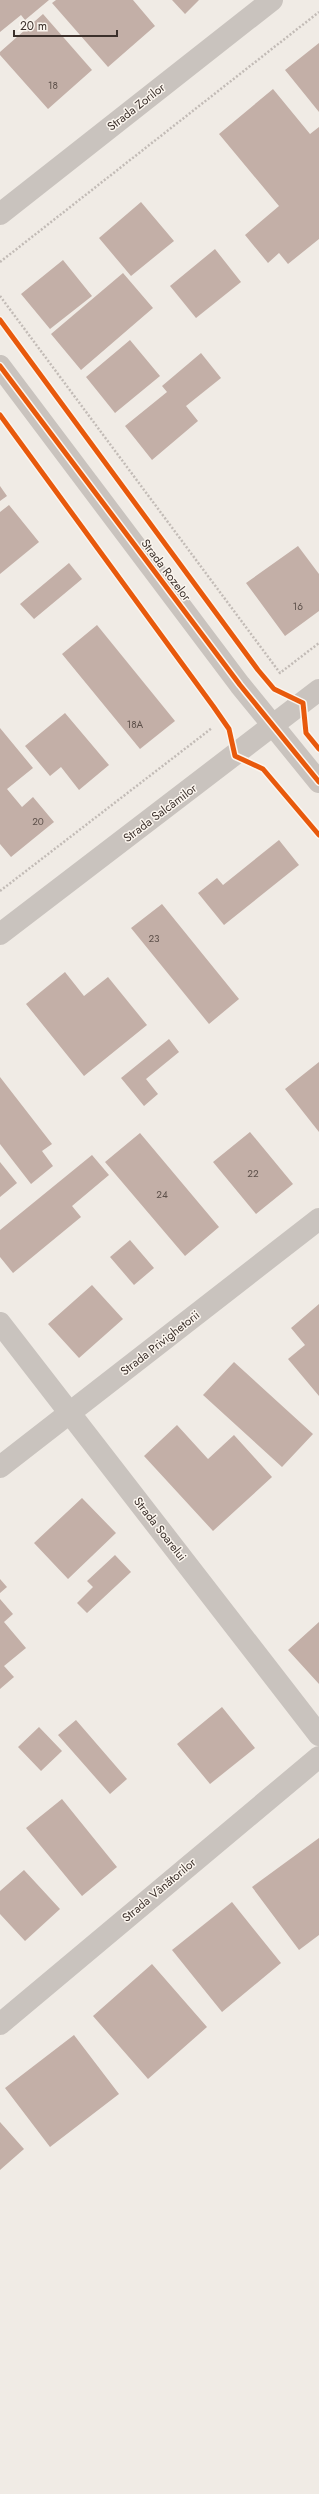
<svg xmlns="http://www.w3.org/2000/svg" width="319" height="2494" viewBox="0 0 319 2494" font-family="Jost,sans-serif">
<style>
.building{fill:#c3afa7}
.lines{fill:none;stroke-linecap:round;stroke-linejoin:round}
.path{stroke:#c2bbb6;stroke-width:2.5;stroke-dasharray:2 2;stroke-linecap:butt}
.street{stroke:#c9c3be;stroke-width:22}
.cycleway-casing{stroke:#fbf5ee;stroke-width:8}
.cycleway{stroke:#e8590c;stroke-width:5}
.labels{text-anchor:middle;stroke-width:3;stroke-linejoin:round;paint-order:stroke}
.number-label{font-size:10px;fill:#5d504a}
.street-label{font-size:12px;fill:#3b302b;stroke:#fbf5ee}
</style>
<rect width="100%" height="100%" fill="#f0ebe5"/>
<path class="building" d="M0,0H49L25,20L21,15L0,32Z
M56,0H133L155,26L108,67L52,3Z
M172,0H199L185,14Z
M43,14L92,70L48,109L0,55V52Z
M319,43V112L285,70Z
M273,89L310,134L319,127V239L288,264L279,253L268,263L245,235L279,206L219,134Z
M141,202L174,241L131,276L99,238Z
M215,249L241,282L196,318L170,286Z
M63,260L92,296L50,329L21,294Z
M123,273L153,308L81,370L51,334Z
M130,340L160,376L115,413L86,377Z
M201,353L221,378L186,406L198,421L152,460L125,426L167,392L162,386Z
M0,486L7,496L0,501Z
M9,505L39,542L0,574V512Z
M298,546L319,574V611L285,636L246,583Z
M69,563L82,579L34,619L20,604Z
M97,625L175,721L140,749L62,654Z
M65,713L109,765L79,790L61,767L50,776L25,746Z
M0,728L33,768L7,789L22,807L33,797L54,822L11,857L0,844Z
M279,840L299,865L224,925L198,893L217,878L223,885Z
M162,904L239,999L209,1024L131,928Z
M65,972L84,996L108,977L147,1025L84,1076L26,1004Z
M169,1039L179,1052L146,1079L158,1094L144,1106L121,1078Z
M319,1062V1132L285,1089Z
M0,1077L52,1144L42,1151L53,1166L31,1184L0,1144Z
M250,1132L293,1184L256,1214L213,1162Z
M140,1133L219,1227L185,1256L105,1162Z
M92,1155L109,1175L72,1206L81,1217L13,1273L0,1257V1230Z
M0,1162L17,1183L0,1197Z
M130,1240L154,1268L134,1285L110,1257Z
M92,1285L123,1319L79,1358L48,1324Z
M319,1304V1396L288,1359L305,1345L291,1328Z
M234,1362L313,1434L282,1467L203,1395Z
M177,1425L208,1459L234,1435L272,1477L213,1531L144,1456Z
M82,1498L116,1533L68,1579L34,1543Z
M115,1555L131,1572L87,1613L77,1603L93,1587L87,1581Z
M0,1579L7,1587L0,1593Z
M0,1599L13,1614L4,1622L26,1648L4,1666L14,1677L0,1689Z
M319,1622V1684L288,1650Z
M222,1707L255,1748L210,1784L177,1744Z
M76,1720L127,1779L110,1794L58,1735Z
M39,1727L62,1751L41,1771L18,1747Z
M62,1799L117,1867L82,1896L26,1828Z
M319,1838V1935L299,1950L252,1887Z
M24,1870L60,1909L25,1941L0,1914V1891Z
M232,1902L281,1963L222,2012L172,1950Z
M152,1964L207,2027L148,2079L93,2016Z
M74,2035L119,2094L50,2147L5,2088Z
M0,2122L24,2149L0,2170Z"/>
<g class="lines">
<path class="path" d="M0,262L319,12
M0,296L280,673L319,643
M0,891L212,728"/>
<path class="street" d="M0,214L272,0
M0,366L240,685L319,782
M0,934L319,690
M0,1323L319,1735
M0,1467L319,1219
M0,2024L319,1757"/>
<g class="cycleway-casing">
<path id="cycleway" d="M0,320L258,670L274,689L303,703L306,733L319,749
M0,366L240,685L319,782
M0,415L213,706L229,729L235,756L263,769L319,835"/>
</g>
<use href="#cycleway" class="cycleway"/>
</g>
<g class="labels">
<g class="number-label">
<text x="53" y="89">18</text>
<text x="298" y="610">16</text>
<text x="135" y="728">18A</text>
<text x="38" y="825">20</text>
<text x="154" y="942">23</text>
<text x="253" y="1177">22</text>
<text x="162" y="1198">24</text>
</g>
<g class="street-label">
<text transform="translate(136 107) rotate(-38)" y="4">Strada Zorilor</text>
<text transform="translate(166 570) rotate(53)" y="4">Strada Rozelor</text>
<text transform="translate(160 813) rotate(-37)" y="4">Strada Salcâmilor</text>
<text transform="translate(160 1343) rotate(-38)" y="4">Strada Privighetorii</text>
<text transform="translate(160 1529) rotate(52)" y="4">Strada Soarelui</text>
<text transform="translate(159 1890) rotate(-40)" y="4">Strada Vânătorilor</text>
</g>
</g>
<path d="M14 30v6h103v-6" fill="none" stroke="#3b302b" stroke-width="2"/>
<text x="20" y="30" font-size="12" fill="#3b302b" stroke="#fbf5ee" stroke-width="3" paint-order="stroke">20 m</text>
</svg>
